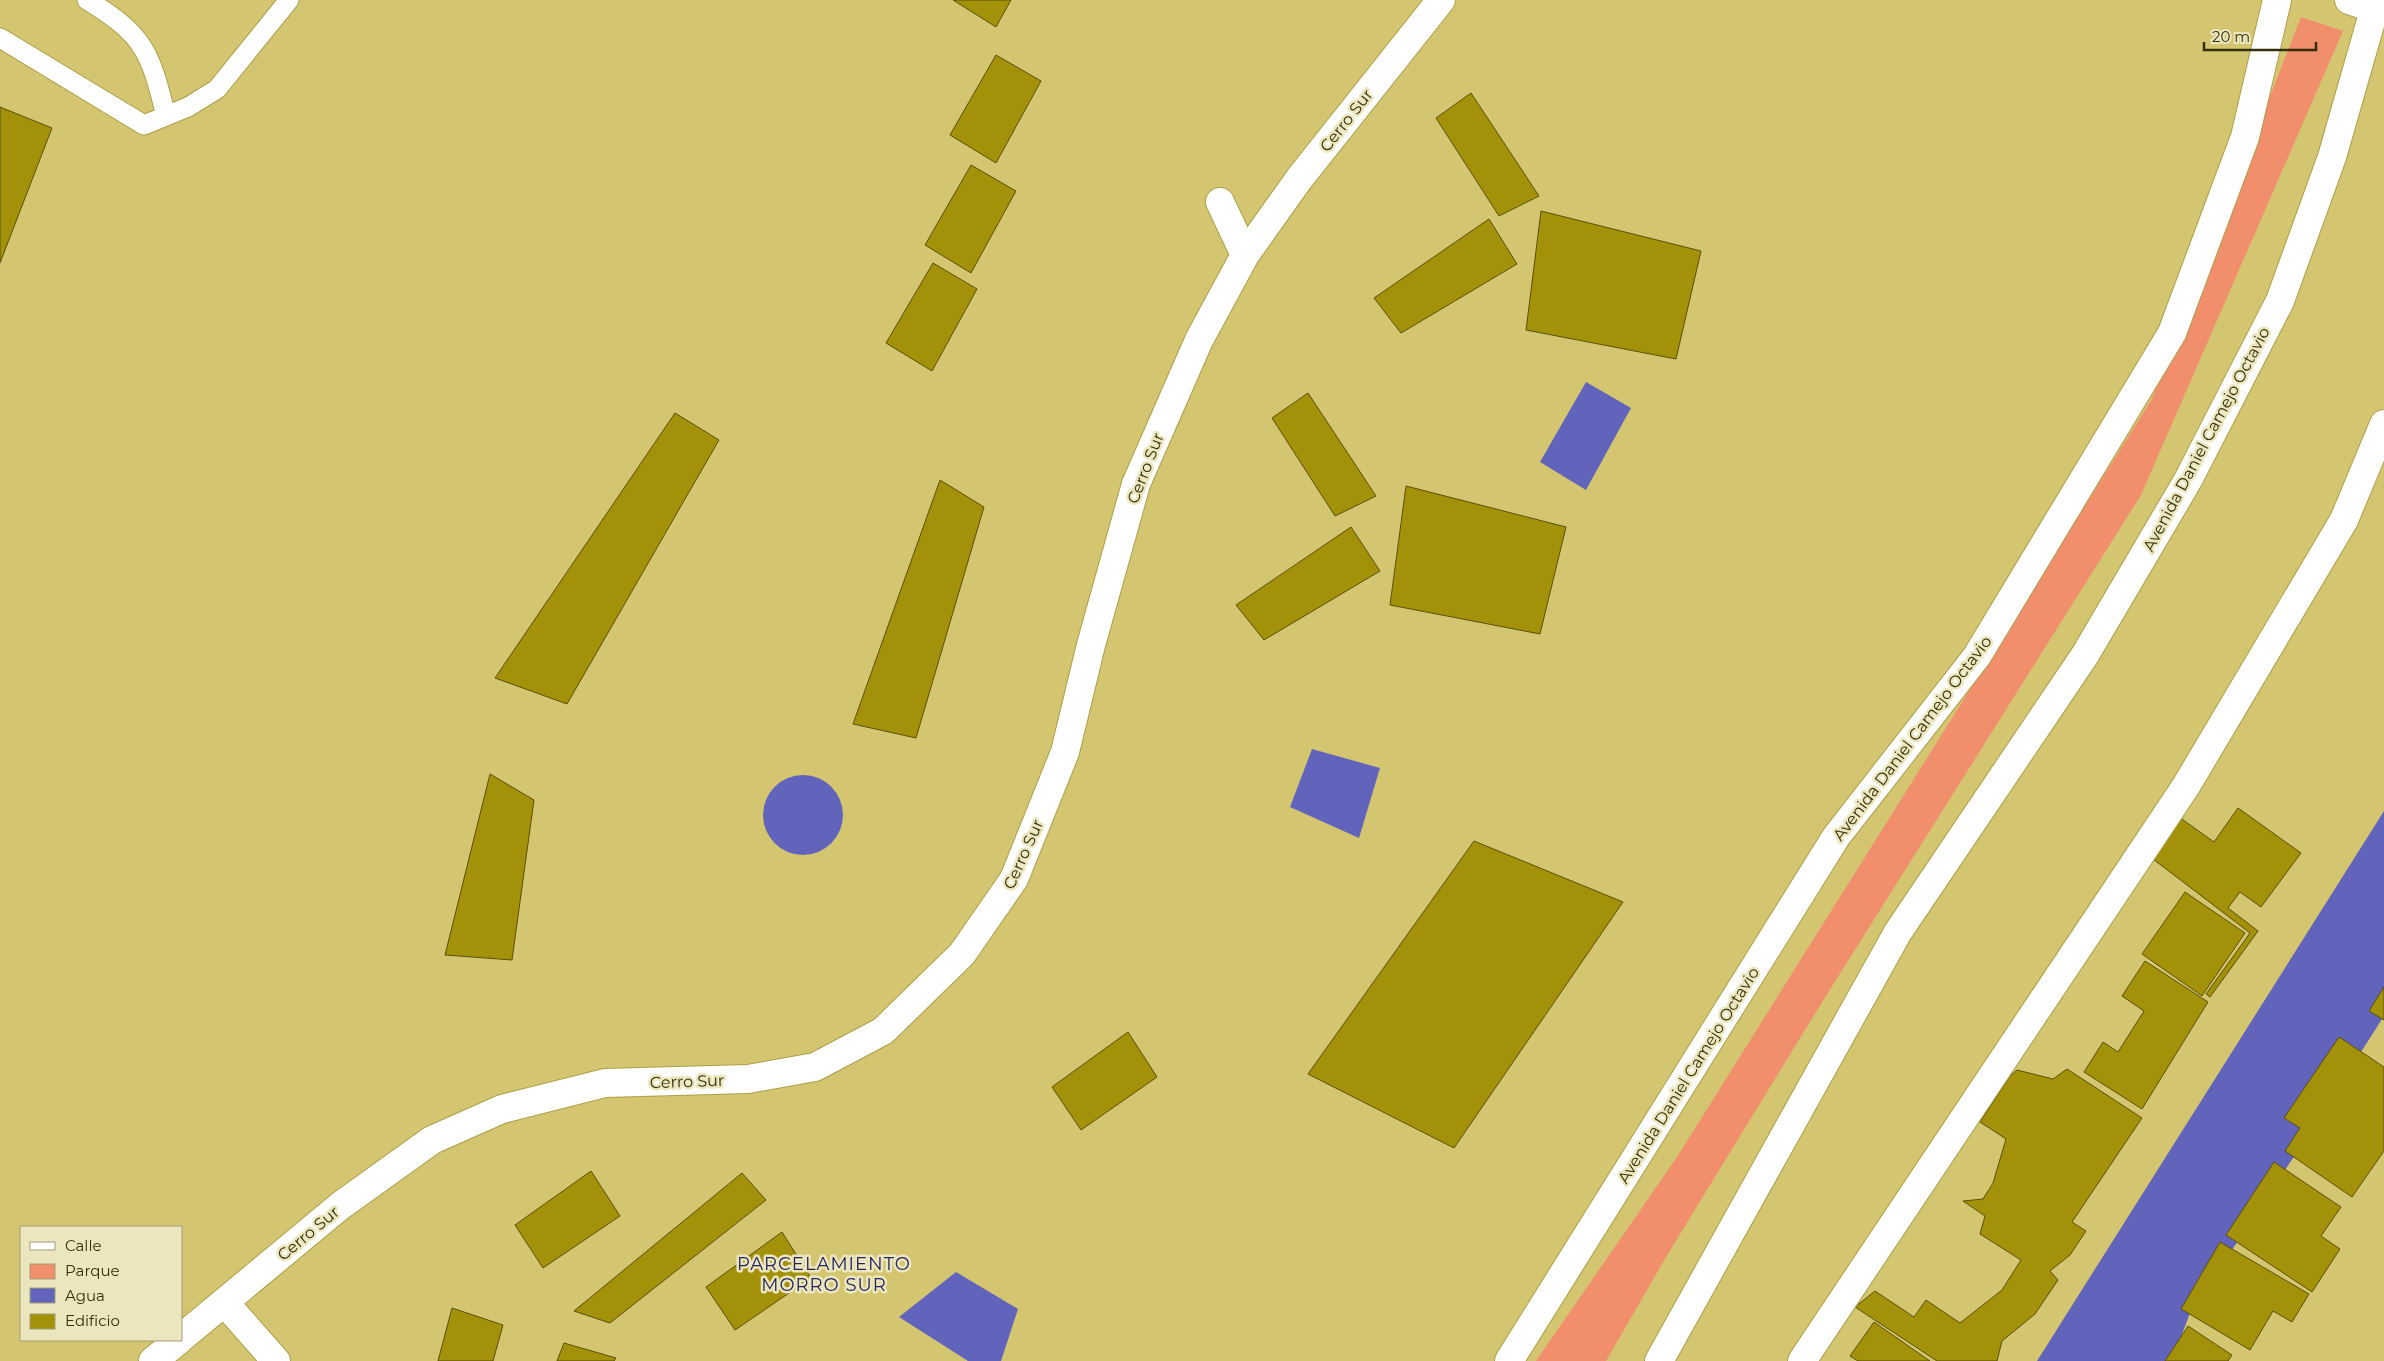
<svg xmlns="http://www.w3.org/2000/svg" width="2384" height="1361" viewBox="0 0 2384 1361" font-family="Montserrat,sans-serif">
<style>
.green{fill:#f18e6b}
.water{fill:#6264bb}
.building{fill:#a3910a;stroke:#5a5007}
.lines{fill:none;stroke-linecap:round;stroke-linejoin:round}
.lane-casing{stroke:#ac9e49;stroke-width:21}
.street-casing{stroke:#ac9e49;stroke-width:30}
.secondary-casing{stroke:#ac9e49;stroke-width:30}
.lane{stroke:#fff;stroke-width:19}
.street{stroke:#fff;stroke-width:28}
.secondary{stroke:#fff;stroke-width:28}
.labels{text-anchor:middle;stroke-width:5;stroke-linejoin:round;paint-order:stroke}
.street-label{font-size:16px;fill:#342e09;stroke:#ece6be}
.neighbourhood-label{font-size:18px;letter-spacing:1px;fill:#25235c;stroke:#ece6be}
</style>
<rect width="100%" height="100%" fill="#d4c671"/>
<path class="green" d="M2301,17L2343,31L2141,495L1824,999L1666,1257L1606,1361H1536L1677,1157L2152,399Z"/>
<path class="water" d="M1586,382L1631,408L1586,490L1540,462Z
M1312,749L1380,768L1359,838L1290,807Z
M763 815a40 40 0 1 1 80 0a40 40 0 1 1-80 0Z
M2384,811V1016L2301,1146L2190,1313L2172,1361H2037Z
M956,1272L1018,1309L1001,1361H968L899,1317Z"/>
<path class="building" d="M953,0H1011L996,27Z
M996,55L1041,81L996,163L950,135Z
M1471,93L1539,196L1499,216L1436,118Z
M0,107L52,128L0,263Z
M971,165L1016,191L971,273L925,245Z
M1541,211L1701,251L1676,359L1526,330Z
M1489,219L1517,264L1401,333L1374,298Z
M933,263L977,289L932,371L886,343Z
M1308,393L1376,496L1335,516L1272,418Z
M675,413L719,440L567,704L495,678Z
M940,480L984,507L916,738L853,724Z
M1406,486L1566,527L1540,634L1390,605Z
M1351,527L1380,571L1264,640L1236,605Z
M490,774L534,800L512,960L445,955Z
M2238,808L2301,853L2261,907L2240,892L2228,908L2258,931L2210,997L2206,994L2250,933L2149,856L2179,817L2214,842Z
M1474,841L1623,902L1454,1148L1308,1074Z
M2185,892L2245,933L2202,996L2142,954Z
M2145,961L2208,1002L2142,1109L2084,1072L2103,1042L2118,1052L2144,1011L2122,996Z
M2384,987V1020L2369,1011Z
M1128,1032L1157,1077L1081,1130L1052,1087Z
M2339,1037L2384,1067V1151L2352,1197L2285,1151L2300,1128L2284,1118Z
M2067,1069L2142,1118L2072,1222L2086,1231L2070,1255L2050,1271L2058,1280L2035,1314L2002,1341L1997,1361H1937L1855,1307L1875,1291L1914,1317L1926,1300L1960,1323L2002,1290L2021,1260L1980,1234L1985,1216L1963,1201L1983,1199L1993,1183L2006,1139L1980,1122L2010,1076L2017,1070L2053,1079Z
M2274,1162L2341,1207L2321,1236L2340,1249L2312,1292L2226,1235Z
M591,1171L620,1216L543,1268L515,1225Z
M742,1173L766,1200L610,1323L574,1311Z
M782,1232L811,1278L735,1330L706,1287Z
M2220,1242L2309,1294L2292,1322L2273,1311L2250,1350L2181,1309Z
M452,1308L503,1325L493,1361H438Z
M1874,1322L1930,1361H1858L1850,1356Z
M2188,1326L2232,1355L2228,1361H2165Z
M564,1343L616,1358L614,1361H557Z"/>
<g class="lines">
<g class="lane-casing">
<path id="lane" d="M87,0C145,35 150,52 166,116
M0,38L144,125L188,107L217,89L289,0"/>
</g>
<g class="street-casing">
<path id="street" d="M2349,0L2384,12
M1220,202L1245,255
M225,1303L276,1361
M181,1338L340,1206L432,1140L502,1109L605,1083L748,1079L815,1067L883,1031L962,954L1014,879L1065,752L1091,645L1136,484L1199,340L1245,255L1299,179L1441,0
M153,1361L179,1340
M1802,1361L2186,786L2344,520L2384,424"/>
</g>
<g class="secondary-casing">
<path id="secondary" d="M1509,1361L1836,837L1977,656L2172,333L2245,137L2277,0
M1659,1361L1898,932L2085,655L2188,480L2280,301L2332,157L2377,0"/>
</g>
<use href="#lane" class="lane"/>
<use href="#street" class="street"/>
<use href="#secondary" class="secondary"/>
</g>
<g class="labels">
<g class="street-label">
<text transform="translate(1346 120) rotate(-52)" y="6">Cerro Sur</text>
<text transform="translate(2206 439) rotate(-62)" y="6">Avenida Daniel Camejo Octavio</text>
<text transform="translate(1145 468) rotate(-69)" y="6">Cerro Sur</text>
<text transform="translate(1912 738) rotate(-53)" y="6">Avenida Daniel Camejo Octavio</text>
<text transform="translate(1023 854) rotate(-66)" y="6">Cerro Sur</text>
<text transform="translate(1688 1075) rotate(-58)" y="6">Avenida Daniel Camejo Octavio</text>
<text transform="translate(687 1081) rotate(-2)" y="6">Cerro Sur</text>
<text transform="translate(308 1233) rotate(-40)" y="6">Cerro Sur</text>
</g>
<g class="neighbourhood-label">
<text x="824" y="1270">PARCELAMIENTO<tspan x="824" dy="21">MORRO SUR</tspan></text>
</g>
</g>
<rect x="20" y="1226" width="162" height="115" fill="#ece6be" stroke="#a29c76"/>
<rect x="30" y="1242" width="25" height="8" fill="#ffffff" stroke="#a29c76"/>
<text x="65" y="1251" font-size="15" fill="#342e09">Calle</text>
<rect x="30" y="1264" width="25" height="15" fill="#f18e6b" stroke="#a29c76"/>
<text x="65" y="1276" font-size="15" fill="#342e09">Parque</text>
<rect x="30" y="1288" width="25" height="15" fill="#6264bb" stroke="#a29c76"/>
<text x="65" y="1301" font-size="15" fill="#342e09">Agua</text>
<rect x="30" y="1314" width="25" height="15" fill="#a3910a" stroke="#a29c76"/>
<text x="65" y="1326" font-size="15" fill="#342e09">Edificio</text>
<path d="M2204 42v8h112v-8" fill="none" stroke="#342e09" stroke-width="2.5"/>
<text x="2212" y="42" font-size="15" fill="#342e09" stroke="#ece6be" stroke-width="4" paint-order="stroke">20 m</text>
</svg>
